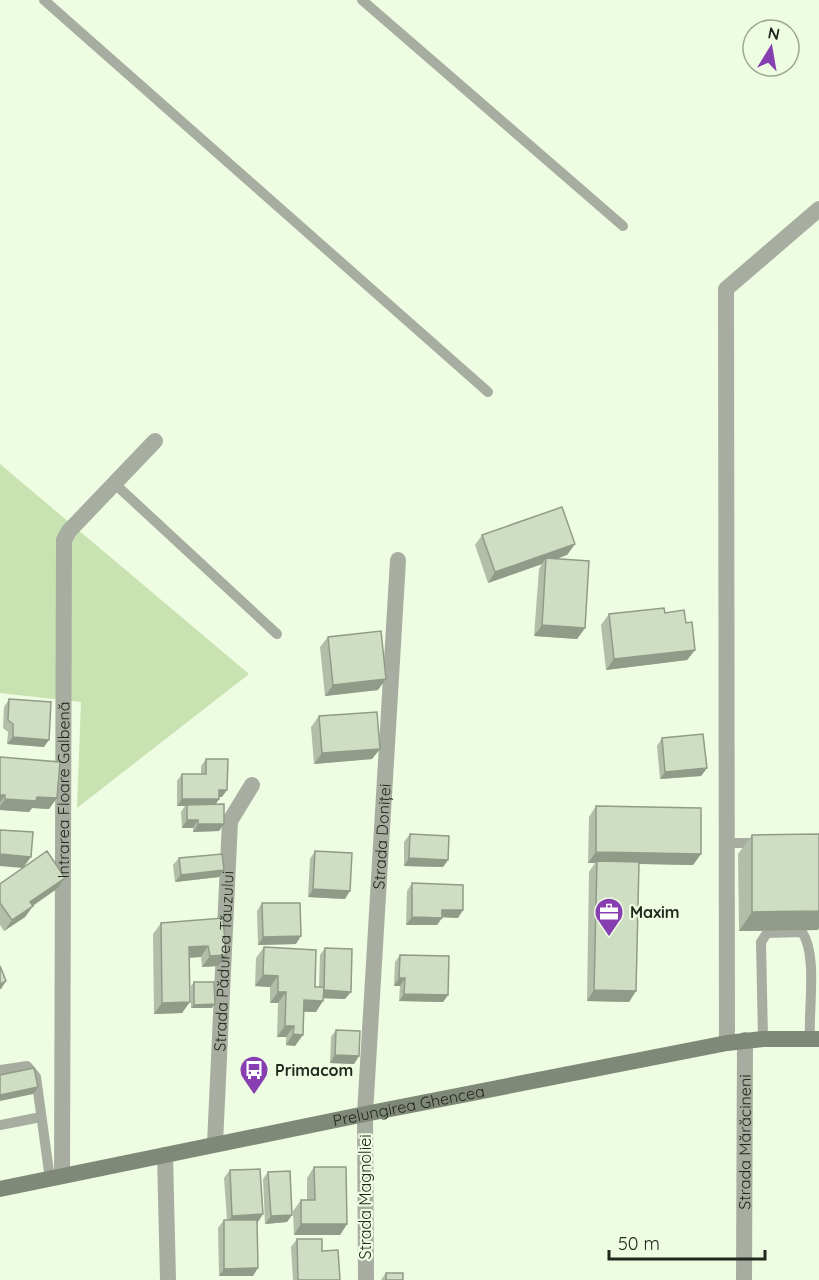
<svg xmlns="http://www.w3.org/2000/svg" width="819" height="1280" viewBox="0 0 819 1280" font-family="Quicksand,sans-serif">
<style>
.grass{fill:#c9e2b2}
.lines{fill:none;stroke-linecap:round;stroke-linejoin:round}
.service{stroke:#a7ada1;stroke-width:10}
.minor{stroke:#a7ada1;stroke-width:16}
.tertiary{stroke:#a7ada1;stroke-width:16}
.secondary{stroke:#808978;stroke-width:16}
.wall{fill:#b2bea8}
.shaded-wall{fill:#919b88}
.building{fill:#cfddc3;stroke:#919b88;stroke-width:1.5}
.labels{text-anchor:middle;stroke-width:4.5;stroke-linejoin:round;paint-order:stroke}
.street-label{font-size:16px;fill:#23281e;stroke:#eefce1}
.poi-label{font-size:16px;font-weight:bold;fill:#23281e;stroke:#eefce1;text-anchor:start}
</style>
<rect width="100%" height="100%" fill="#eefce1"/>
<path class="grass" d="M0,464L249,674L77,808L81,702L0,693Z"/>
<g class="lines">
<path class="service" d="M44,0L488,392
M362,0L623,226
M115,484L277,634
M726,843H759
M763,1039L761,942L767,933L802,932C818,955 808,1010 810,1039
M0,1070L27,1066L36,1077L50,1179
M0,1125L41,1117"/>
<g class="minor">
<path d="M727,1043L726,289L819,209"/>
<path id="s1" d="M215,1144L230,821L252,785"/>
<path d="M165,1155L168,1280"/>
<path id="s2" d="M62,1176L64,540L69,531L155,441"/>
<path id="s3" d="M366,1280L365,1114L398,560"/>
</g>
<path class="tertiary" id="s4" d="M744,1280L745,1040"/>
<path class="secondary" id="s5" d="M0,1189L365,1114L727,1043L763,1039H819"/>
</g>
<path class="wall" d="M482,535L575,544L567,555L557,559L585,628L577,639L534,636L539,569L542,564L488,583L475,545Z
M665,613L686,623L695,650L687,660L606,670L601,625L609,614Z
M328,637L378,690L325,696L320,647Z
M9,699L44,747L7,744L8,732L3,728L4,707Z
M319,716L380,749L372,759L314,764L311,727Z
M662,738L707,768L701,776L660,779L657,746Z
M0,757L49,809L32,808L29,812L0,810Z
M206,759L222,797H219V799L215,804L224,824L219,831L193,832V828H182L181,812L185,806H177V781L182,774H201V766Z
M596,806L701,854L693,865L639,864L636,991L629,1002L587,1001L589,872L595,863H588L589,817Z
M410,834L448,860L443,867L404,866V842Z
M752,835L818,930L739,931L738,854Z
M315,851L345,899L308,897L310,859Z
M179,858L224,870L219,877L175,882L173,865Z
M65,878L58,888L33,906L25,917L4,931L0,925V884Z
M412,883L463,910L458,918L442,917L437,925H406L407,891Z
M262,903L296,944L258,945L257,911Z
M223,918L218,966L202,967L201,957L189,958L182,1013L154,1014L153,934L161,923Z
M264,947L315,987H319L320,955L325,948L345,999L323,998L316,1012H304L295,1046L286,1045V1037H277L278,1003H270V987L255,986L256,958Z
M400,955L448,995L443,1002L399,1001L400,986H394L395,962Z
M194,982L212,1008H191V986Z
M336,1030L359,1056L354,1064L330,1063L331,1037Z
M314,1167L347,1224L340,1235H294L293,1211L301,1200H307V1178Z
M230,1170L258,1222L253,1276H219L218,1228L224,1220H227L224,1178Z
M268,1172L292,1215L287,1222L265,1224L263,1179Z
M297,1239L322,1251L340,1280H293L291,1247Z
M386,1273L403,1280H381Z"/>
<path class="shaded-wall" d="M575,544L567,555L546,562V558L542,564L488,583L495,572Z
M542,625L585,628L577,639L534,636Z
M695,650L687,660L606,670L614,659Z
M386,679L378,690L325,696L333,685Z
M13,737L49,740L44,747L7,744Z
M380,749L372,759L314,764L322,753Z
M707,768L701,776L660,779L665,772Z
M219,790H227L222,797H214Z
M0,795H5L0,803Z
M37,797L57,798L49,809L32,808L29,812L0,810V806L5,799Z
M182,799H219L214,807L187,805L185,806H177Z
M187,820H198L193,828H182Z
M198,824H224L219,831L193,832Z
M596,852L701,854L693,865L597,863V861L595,863H588Z
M0,854L31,857L23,868L0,866Z
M409,858L448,860L443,867L404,866Z
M224,870L219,877L175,882L181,875Z
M65,878L58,888L22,913L30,902Z
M313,889L350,891L345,899L308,897Z
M33,906L25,917L4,931L12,920Z
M442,910H463L458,918L437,917Z
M819,911V928L818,930L739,931L752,912Z
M412,917L442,918L437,925H406Z
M301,936L296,944L258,945L263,937Z
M208,946L201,957L181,958L189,947Z
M226,955L218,966L202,967L210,956Z
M263,975L278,976L270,987L255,986Z
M399,978H405L400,986H394Z
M6,981L1,989H0V984Z
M323,990L351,992L345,999L318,998Z
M594,990L636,991L629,1002L587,1001Z
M278,992H286L278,1003H270Z
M404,994L448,995L443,1002L399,1001Z
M304,1000L323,1001L316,1012L297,1011Z
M190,1002L182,1013L154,1014L162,1003Z
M215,1004L212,1008H191L194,1005Z
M285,1026H294L286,1037H277Z
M293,1034L303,1035L295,1046L286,1045Z
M335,1055L359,1056L354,1064L330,1063Z
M38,1087L33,1094L0,1101V1095Z
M263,1214L258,1222L227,1223L232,1216Z
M292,1215L287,1222L265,1224L271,1216Z
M301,1224H347L340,1235H294Z
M258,1268L253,1276H219L224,1269Z"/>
<path class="building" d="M562,507L575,544L495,572L482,535Z
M546,558L589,561L585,628L542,625Z
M664,608L665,613L684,610L686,623L692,622L695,650L614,659L609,614Z
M381,631L386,679L333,685L328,637Z
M9,699L51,702L49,740L13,737V724L8,720Z
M377,712L380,749L322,753L319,716Z
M703,734L707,768L665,772L662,738Z
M0,757L60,762L57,798L37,797L36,801L5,799V795H0Z
M206,759H228L227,790H219V799H182V774H206Z
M224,804V824H198V820H187V805Z
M596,806L701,808V854L596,852Z
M0,830L33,832L31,857L0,854Z
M410,834L449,836L448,860L409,858Z
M819,834V911L752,912V835Z
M47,851L65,878L30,902L33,906L12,920L0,903V884Z
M315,851L352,853L350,891L313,889Z
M222,854L224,870L181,875L179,858Z
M597,861L639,862L636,991L594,990Z
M412,883L463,885V910H442V918L412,917Z
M262,903H300L301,936L263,937Z
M223,918L226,955L210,956L208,946L189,947L190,1002L162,1003L161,923Z
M264,947L316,950L315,987H324L323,1001L304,1000L303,1035L293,1034L294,1026H285L286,992H278V976L263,975Z
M325,948L352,949L351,992L324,990Z
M400,955L449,956L448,995L404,994L405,978H399Z
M0,966L6,981L0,984Z
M194,982H214L215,1004L194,1005Z
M336,1030L360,1031L359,1056L335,1055Z
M34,1068L38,1087L0,1095V1075Z
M314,1167H346L347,1224H301V1200H315Z
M260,1169L263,1214L232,1216L230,1170Z
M290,1171L292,1215L271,1216L268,1172Z
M224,1220H257L258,1268L224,1269Z
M297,1239H322V1251L338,1250L340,1280H298Z
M386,1273H403V1280H386Z"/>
<defs>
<g id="office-pin" transform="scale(1.5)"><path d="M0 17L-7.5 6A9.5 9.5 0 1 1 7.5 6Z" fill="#863eb1" stroke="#eefce1"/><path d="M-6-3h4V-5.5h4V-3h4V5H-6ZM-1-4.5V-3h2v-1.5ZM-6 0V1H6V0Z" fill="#fff"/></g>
<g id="bus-pin" transform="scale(1.5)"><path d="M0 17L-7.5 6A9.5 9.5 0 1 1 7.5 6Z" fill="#863eb1" stroke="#eefce1"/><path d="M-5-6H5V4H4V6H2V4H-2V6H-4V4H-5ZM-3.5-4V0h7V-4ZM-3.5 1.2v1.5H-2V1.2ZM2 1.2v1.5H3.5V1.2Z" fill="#fff"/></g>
</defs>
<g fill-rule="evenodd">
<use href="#office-pin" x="609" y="912"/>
<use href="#bus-pin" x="254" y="1070"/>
</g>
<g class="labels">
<g class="street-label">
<text dy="6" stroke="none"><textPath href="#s2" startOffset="386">Intrarea Floare Galbenă</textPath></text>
<text dy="6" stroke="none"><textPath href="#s3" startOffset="444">Strada Doniței</textPath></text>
<text dy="6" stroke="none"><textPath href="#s1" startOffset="183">Strada Pădurea Tăuzului</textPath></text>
<text dy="6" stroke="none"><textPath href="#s5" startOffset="417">Prelungirea Ghencea</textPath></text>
<text dy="6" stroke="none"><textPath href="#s4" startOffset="138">Strada Mărăcineni</textPath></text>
<text transform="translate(365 1197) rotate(-90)" y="6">Strada Magnoliei</text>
</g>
<g class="poi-label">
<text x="630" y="918">Maxim</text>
<text x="275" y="1076">Primacom</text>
</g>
</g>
<g transform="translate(771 48) rotate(11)"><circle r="28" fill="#eefce1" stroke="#9da793" stroke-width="1.5"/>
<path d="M0-4.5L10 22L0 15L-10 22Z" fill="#863eb1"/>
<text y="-9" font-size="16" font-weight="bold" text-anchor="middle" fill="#23281e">N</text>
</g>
<path d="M609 1250v9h156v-9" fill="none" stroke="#23281e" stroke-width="3"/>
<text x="618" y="1250" font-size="18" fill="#23281e" stroke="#eefce1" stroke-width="4.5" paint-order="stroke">50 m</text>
</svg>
